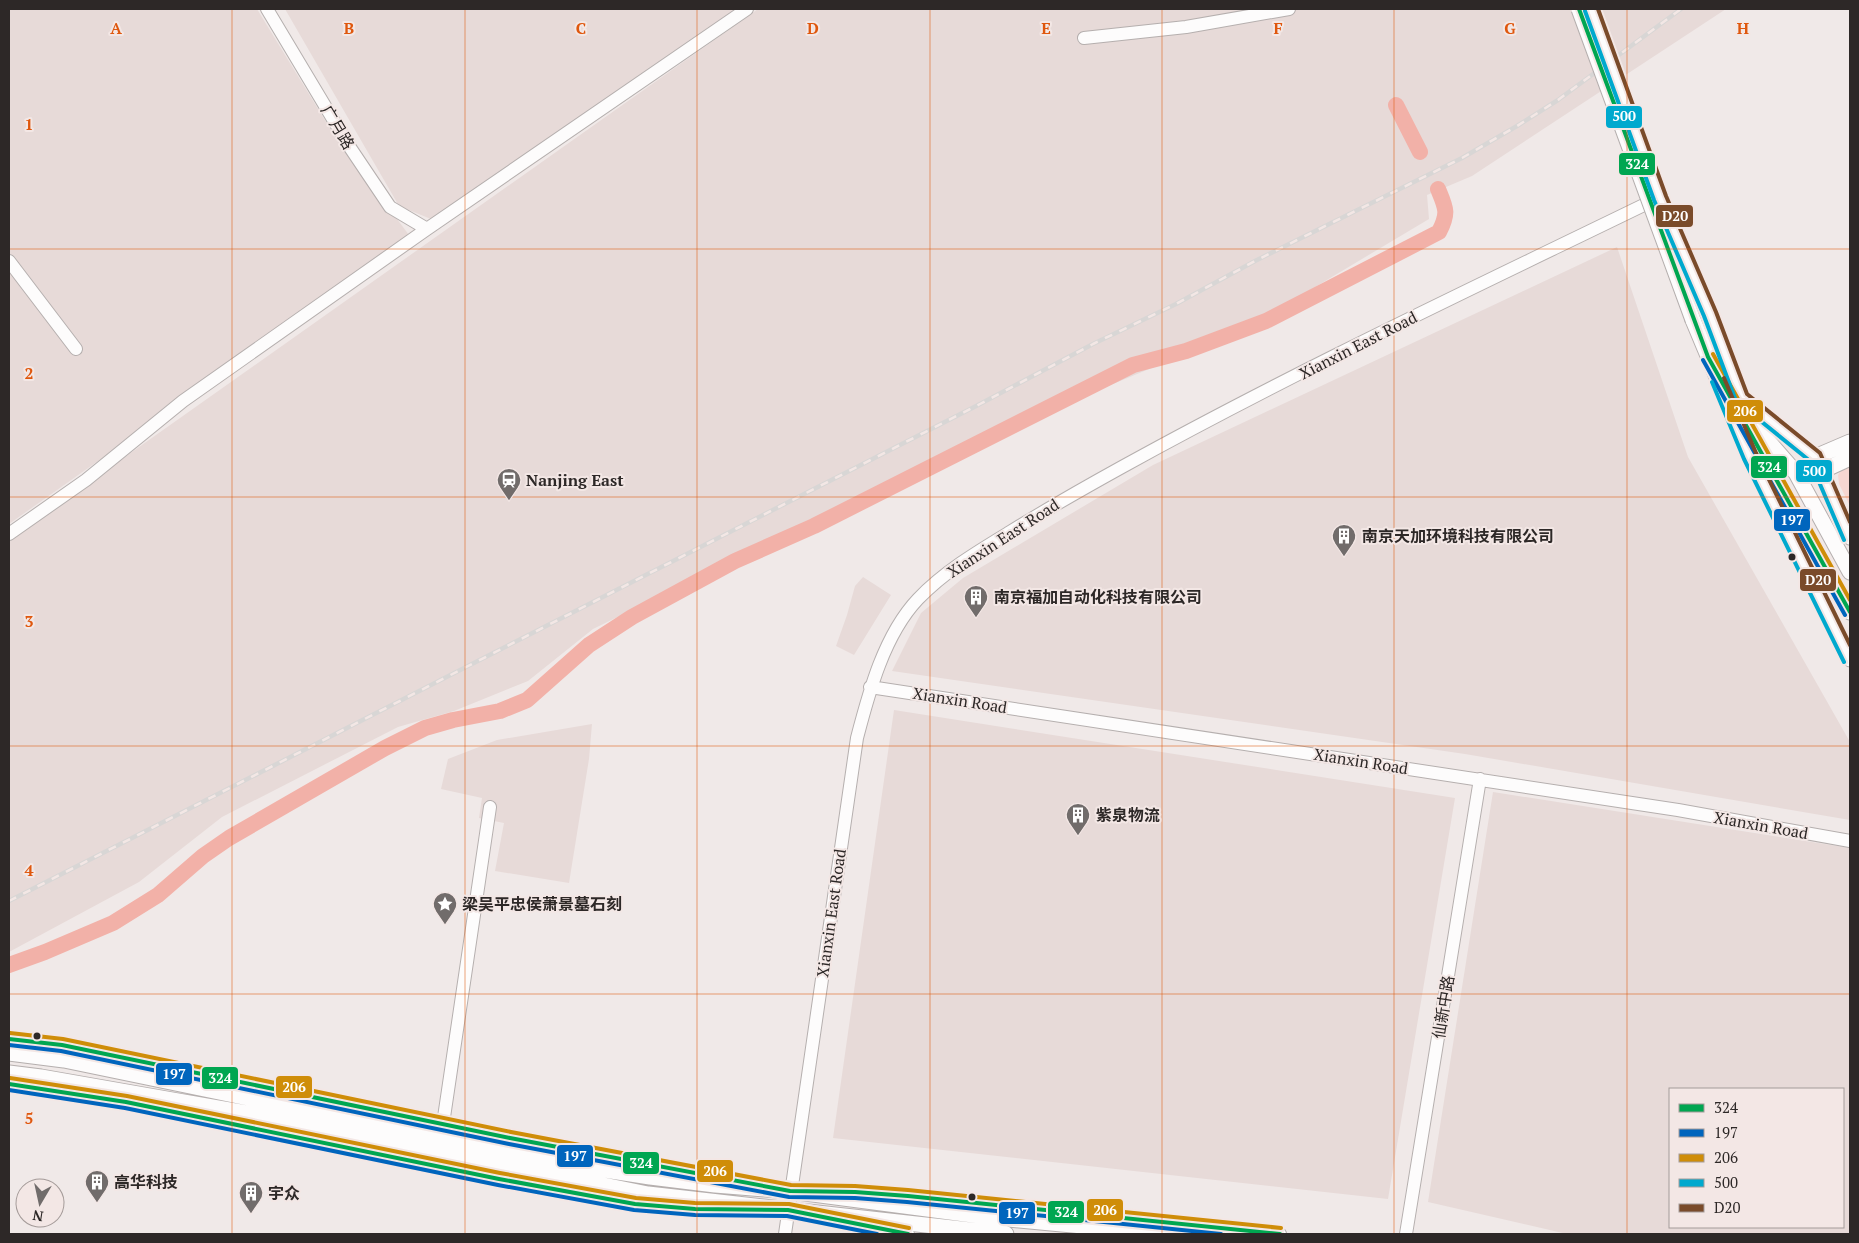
<svg xmlns="http://www.w3.org/2000/svg" width="1859" height="1243" viewBox="0 0 1859 1243" font-family="'PT Serif','Noto Sans SC',serif">
<style>
.built{fill:#e7dad8;fill-rule:evenodd}
.green{fill:#f6d6d1}
.lines{fill:none;stroke-linecap:round;stroke-linejoin:round}
.river{stroke:#f2b1a8;stroke-width:16}
.minor-casing{stroke:#b5afae;stroke-width:14}
.major-casing{stroke:#b5afae;stroke-width:17}
.minor{stroke:#fdfcfc;stroke-width:12}
.major{stroke:#fdfcfc;stroke-width:15}
.rail-casing{stroke:#d8d6d5;stroke-width:4.5}
.rail{stroke:#f3e7e5;stroke-width:2.5;stroke-dasharray:8;stroke-linecap:butt}
.major-bridge-casing{stroke:#b5afae;stroke-width:17;stroke-linecap:butt}
.major-bridge{stroke:#fdfcfc;stroke-width:15}
.bus-1-casing{stroke:#f3e7e5;stroke-width:8}
.bus-2-casing{stroke:#f3e7e5;stroke-width:8}
.bus-3-casing{stroke:#f3e7e5;stroke-width:8}
.bus-4-casing{stroke:#f3e7e5;stroke-width:8}
.bus-5-casing{stroke:#f3e7e5;stroke-width:8}
.bus-1{stroke:#00a651;stroke-width:4}
.bus-2{stroke:#0065bd;stroke-width:4}
.bus-3{stroke:#cf8d08;stroke-width:4}
.bus-4{stroke:#00a9ce;stroke-width:4}
.bus-5{stroke:#7a4b2a;stroke-width:4}
.grid{fill:none;stroke:#df570d;stroke-width:1;stroke-opacity:0.55}
.bus-dot{fill:#2d2827;stroke:#f3e7e5;stroke-width:2}
.labels{text-anchor:middle;stroke-width:4;stroke-linejoin:round;paint-order:stroke}
.street-label{font-size:16px;fill:#2d2827;stroke:#f3e7e5}
.poi-label{font-size:16px;font-weight:bold;fill:#2d2827;stroke:#f3e7e5;text-anchor:start}
.grid-label{font-size:16px;text-anchor:middle;font-weight:bold;fill:#df570d;stroke:#f3e7e5;stroke-width:4;stroke-linejoin:round;paint-order:stroke}
.line-badge{stroke:#f3e7e5;stroke-width:2}
.badge-label{font-size:14px;text-anchor:middle;font-weight:bold;fill:#fff}
</style>
<rect width="100%" height="100%" fill="#f0e9e8"/>
<path class="built" d="M9,9H257L334,135L412,239L9,524Z
M285,9H744L431,219L399,206Z
M758,9H1726L1472,176L1427,195L1429,219L1243,330L983,438L593,629L528,681L454,711L398,727L222,817L139,882L9,952V539Z
M1617,247L1688,457L1850,742V820L1465,754L892,671L921,613L963,578L1153,465Z
M863,577L891,595L854,655L836,646L847,615L855,586Z
M894,710L1455,798L1388,1199L833,1138Z
M592,724L589,759L569,883L495,871L504,823L479,818L482,798L441,789L448,759L497,740Z
M1493,792L1850,848V1234H1567L1428,1202ZM1670,1089H1843V1227H1670Z"/>
<path class="green" d="M1850,464V506L1839,484L1838,475L1844,466Z"/>
<g class="lines">
<path class="river" d="M1396,105L1420,152
M9,965L45,952L113,923L158,895L203,856L229,838L385,748L425,728L453,720L500,711L527,700L589,645L632,617L735,561L814,526L1133,365L1186,351L1266,321L1439,232C1449,213 1446,208 1438,189"/>
<g class="minor-casing">
<path id="minor" d="M267,9L349,146L390,207L427,229
M1084,38L1186,27L1289,9
M9,261L76,349
M9,534L86,480L183,401L427,229L747,9
M870,687L1678,810L1850,841
M9,1039L62,1045L510,1138L741,1181
M9,1084L126,1102L499,1179L635,1204L695,1209H733
M443,1124L490,807
M842,1192L908,1196L1280,1234
M847,1222L908,1234
M785,1234L857,738C869,692 884,635 918,599C945,571 977,552 1010,532C1047,509 1084,488 1122,467C1294,372 1473,288 1650,202
M1406,1234L1480,779"/>
</g>
<g class="major-casing">
<path id="major" d="M1710,314L1742,398L1762,434L1796,473L1850,572
M1693,320L1750,456L1850,659
M1749,404L1815,457L1850,537
M1747,426L1850,612
M1815,457L1850,442
M1822,471L1850,458
M9,1053L64,1060L573,1165L650,1177L715,1185L790,1191L988,1217L1167,1234
M9,1073L41,1077L252,1114L648,1194L1006,1234"/>
</g>
<use href="#minor" class="minor"/>
<use href="#major" class="major"/>
<g class="rail-casing">
<path id="rail" d="M9,901L980,404L1093,344L1176,304L1255,261L1462,158L1517,126L1558,100L1681,9"/>
</g>
<use href="#rail" class="rail"/>
<g class="major-bridge-casing">
<path id="major-bridge" d="M1579,9L1693,320
M1591,9L1660,198L1710,314"/>
</g>
<use href="#major-bridge" class="major-bridge"/>
<g class="bus-1-casing">
<path id="bus-1" d="M1579,9L1708,357L1850,612
M9,1039L62,1045L510,1138L790,1191L855,1192L908,1196L1280,1234
M9,1084L126,1102L499,1179L635,1204L695,1209L788,1210L908,1234"/>
</g>
<g class="bus-2-casing">
<path id="bus-2" d="M1703,360L1845,615
M9,1045L61,1051L509,1144L789,1197L855,1198L907,1202L1221,1234
M9,1090L125,1108L498,1185L634,1210L695,1215L787,1216L877,1234"/>
</g>
<g class="bus-3-casing">
<path id="bus-3" d="M1713,354L1850,600
M10,1033L63,1039L511,1132L791,1185L855,1186L908,1190L1281,1228
M10,1078L127,1096L500,1173L636,1198L695,1203L789,1204L909,1228"/>
</g>
<g class="bus-4-casing">
<path id="bus-4" d="M1585,11L1654,200L1704,316L1736,401L1810,461L1844,540
M1712,382L1744,459L1844,662"/>
</g>
<g class="bus-5-casing">
<path id="bus-5" d="M1598,9L1666,196L1716,312L1747,394L1820,453L1850,522
M1724,378L1756,453L1850,645"/>
</g>
<use href="#bus-1" class="bus-1"/>
<use href="#bus-2" class="bus-2"/>
<use href="#bus-3" class="bus-3"/>
<use href="#bus-4" class="bus-4"/>
<use href="#bus-5" class="bus-5"/>
</g>
<path class="grid" d="M232,9V1234M465,9V1234M697,9V1234M930,9V1234M1162,9V1234M1394,9V1234M1627,9V1234M9,249H1850M9,497H1850M9,746H1850M9,994H1850"/>
<defs>
<g id="station-pin" transform="scale(1.25)"><path d="M0 17L-7.5 6A9.5 9.5 0 1 1 7.5 6Z" fill="#716c6b" stroke="#f3e7e5"/><path d="M-3-6H3Q5-6 5-4V2Q5 4 3 4L4.5 6H3L1.5 4h-3L-3 6H-4.5L-3 4Q-5 4-5 2V-4Q-5-6-3-6ZM-3.5-4v3h7v-3ZM-3.5 1v1.5H-2V1ZM2 1v1.5H3.5V1Z" fill="#fff"/></g>
<g id="building-pin" transform="scale(1.25)"><path d="M0 17L-7.5 6A9.5 9.5 0 1 1 7.5 6Z" fill="#716c6b" stroke="#f3e7e5"/><path d="M-4-6H4V6H1V3H-1V6H-4ZM-2.5-4.3h1.7v1.8h-1.7ZM.8-4.3h1.7v1.8H.8ZM-2.5-1h1.7V.8h-1.7ZM.8-1h1.7V.8H.8Z" fill="#fff"/></g>
<g id="sight-pin" transform="scale(1.25)"><path d="M0 17L-7.5 6A9.5 9.5 0 1 1 7.5 6Z" fill="#716c6b" stroke="#f3e7e5"/><path d="M0-6L1.8-2.2L6-1.7L2.9 1.2L3.7 5.4L0 3.3L-3.7 5.4L-2.9 1.2L-6-1.7L-1.8-2.2Z" fill="#fff"/></g>
</defs>
<g fill-rule="evenodd">
<use href="#station-pin" x="509" y="480"/>
<use href="#building-pin" x="1344" y="536"/>
<use href="#building-pin" x="976" y="597"/>
<use href="#building-pin" x="1078" y="815"/>
<use href="#sight-pin" x="445" y="904"/>
<use href="#building-pin" x="97" y="1182"/>
<use href="#building-pin" x="251" y="1193"/>
</g>
<g class="bus-dot">
<circle cx="1792" cy="557" r="4.5"/>
<circle cx="37" cy="1036" r="4.5"/>
<circle cx="972" cy="1197" r="4.5"/>
</g>
<g class="labels">
<g class="street-label">
<text transform="translate(338 127) rotate(59)" y="6">广月路</text>
<text transform="translate(1358 345) rotate(-27)" y="6">Xianxin East Road</text>
<text transform="translate(1003 538) rotate(-33)" y="6">Xianxin East Road</text>
<text transform="translate(960 700) rotate(9)" y="6">Xianxin Road</text>
<text transform="translate(1361 761) rotate(9)" y="6">Xianxin Road</text>
<text transform="translate(1761 825) rotate(10)" y="6">Xianxin Road</text>
<text transform="translate(831 913) rotate(-82)" y="6">Xianxin East Road</text>
<text transform="translate(1443 1007) rotate(-81)" y="6">仙新中路</text>
</g>
<g class="poi-label">
<text x="526" y="486">Nanjing East</text>
<text x="1362" y="542">南京天加环境科技有限公司</text>
<text x="994" y="603">南京福加自动化科技有限公司</text>
<text x="1096" y="821">紫泉物流</text>
<text x="462" y="910">梁吴平忠侯萧景墓石刻</text>
<text x="114" y="1188">高华科技</text>
<text x="268" y="1199">宇众</text>
</g>
</g>
<g class="grid-label">
<text x="116" y="34">A</text>
<text x="349" y="34">B</text>
<text x="581" y="34">C</text>
<text x="813" y="34">D</text>
<text x="1046" y="34">E</text>
<text x="1278" y="34">F</text>
<text x="1510" y="34">G</text>
<text x="1743" y="34">H</text>
<text x="29" y="130">1</text>
<text x="29" y="379">2</text>
<text x="29" y="627">3</text>
<text x="29" y="876">4</text>
<text x="29" y="1124">5</text>
</g>
<g class="line-badge">
<rect x="1605" y="105" width="38" height="24" rx="5" fill="#00a9ce"/>
<rect x="1618" y="152" width="38" height="24" rx="5" fill="#00a651"/>
<rect x="1655" y="204" width="39" height="24" rx="5" fill="#7a4b2a"/>
<rect x="1726" y="399" width="38" height="24" rx="5" fill="#cf8d08"/>
<rect x="1750" y="455" width="38" height="24" rx="5" fill="#00a651"/>
<rect x="1795" y="459" width="38" height="24" rx="5" fill="#00a9ce"/>
<rect x="1773" y="508" width="38" height="24" rx="5" fill="#0065bd"/>
<rect x="1799" y="568" width="38" height="24" rx="5" fill="#7a4b2a"/>
<rect x="155" y="1062" width="38" height="24" rx="5" fill="#0065bd"/>
<rect x="201" y="1066" width="38" height="24" rx="5" fill="#00a651"/>
<rect x="275" y="1075" width="38" height="24" rx="5" fill="#cf8d08"/>
<rect x="556" y="1144" width="38" height="24" rx="5" fill="#0065bd"/>
<rect x="622" y="1151" width="38" height="24" rx="5" fill="#00a651"/>
<rect x="696" y="1159" width="38" height="24" rx="5" fill="#cf8d08"/>
<rect x="1086" y="1198" width="38" height="24" rx="5" fill="#cf8d08"/>
<rect x="1047" y="1200" width="38" height="24" rx="5" fill="#00a651"/>
<rect x="998" y="1201" width="38" height="24" rx="5" fill="#0065bd"/>
</g>
<g class="badge-label">
<text x="1624" y="121">500</text>
<text x="1637" y="169">324</text>
<text x="1675" y="221">D20</text>
<text x="1745" y="416">206</text>
<text x="1769" y="472">324</text>
<text x="1814" y="476">500</text>
<text x="1792" y="525">197</text>
<text x="1818" y="585">D20</text>
<text x="174" y="1079">197</text>
<text x="220" y="1083">324</text>
<text x="294" y="1092">206</text>
<text x="575" y="1161">197</text>
<text x="641" y="1168">324</text>
<text x="715" y="1176">206</text>
<text x="1105" y="1215">206</text>
<text x="1066" y="1217">324</text>
<text x="1017" y="1218">197</text>
</g>
<rect width="1859" height="1243" fill="none" stroke="#2d2827" stroke-width="20"/>
<rect x="1669" y="1088" width="175" height="140" fill="#f3e7e5" stroke="#a49b99"/>
<rect x="1679" y="1104" width="25" height="8" fill="#00a651" stroke="#a49b99"/>
<text x="1714" y="1113" font-size="15" fill="#2d2827">324</text>
<rect x="1679" y="1129" width="25" height="8" fill="#0065bd" stroke="#a49b99"/>
<text x="1714" y="1138" font-size="15" fill="#2d2827">197</text>
<rect x="1679" y="1154" width="25" height="8" fill="#cf8d08" stroke="#a49b99"/>
<text x="1714" y="1163" font-size="15" fill="#2d2827">206</text>
<rect x="1679" y="1179" width="25" height="8" fill="#00a9ce" stroke="#a49b99"/>
<text x="1714" y="1188" font-size="15" fill="#2d2827">500</text>
<rect x="1679" y="1204" width="25" height="8" fill="#7a4b2a" stroke="#a49b99"/>
<text x="1714" y="1213" font-size="15" fill="#2d2827">D20</text>
<g transform="translate(40 1203) rotate(189)"><circle r="24" fill="#f3e7e5" stroke="#a49b99"/>
<path d="M0-4L9 19L0 12L-9 19Z" fill="#716c6b"/>
<text y="-8" font-size="14" font-weight="bold" text-anchor="middle" fill="#2d2827">N</text>
</g>
</svg>
